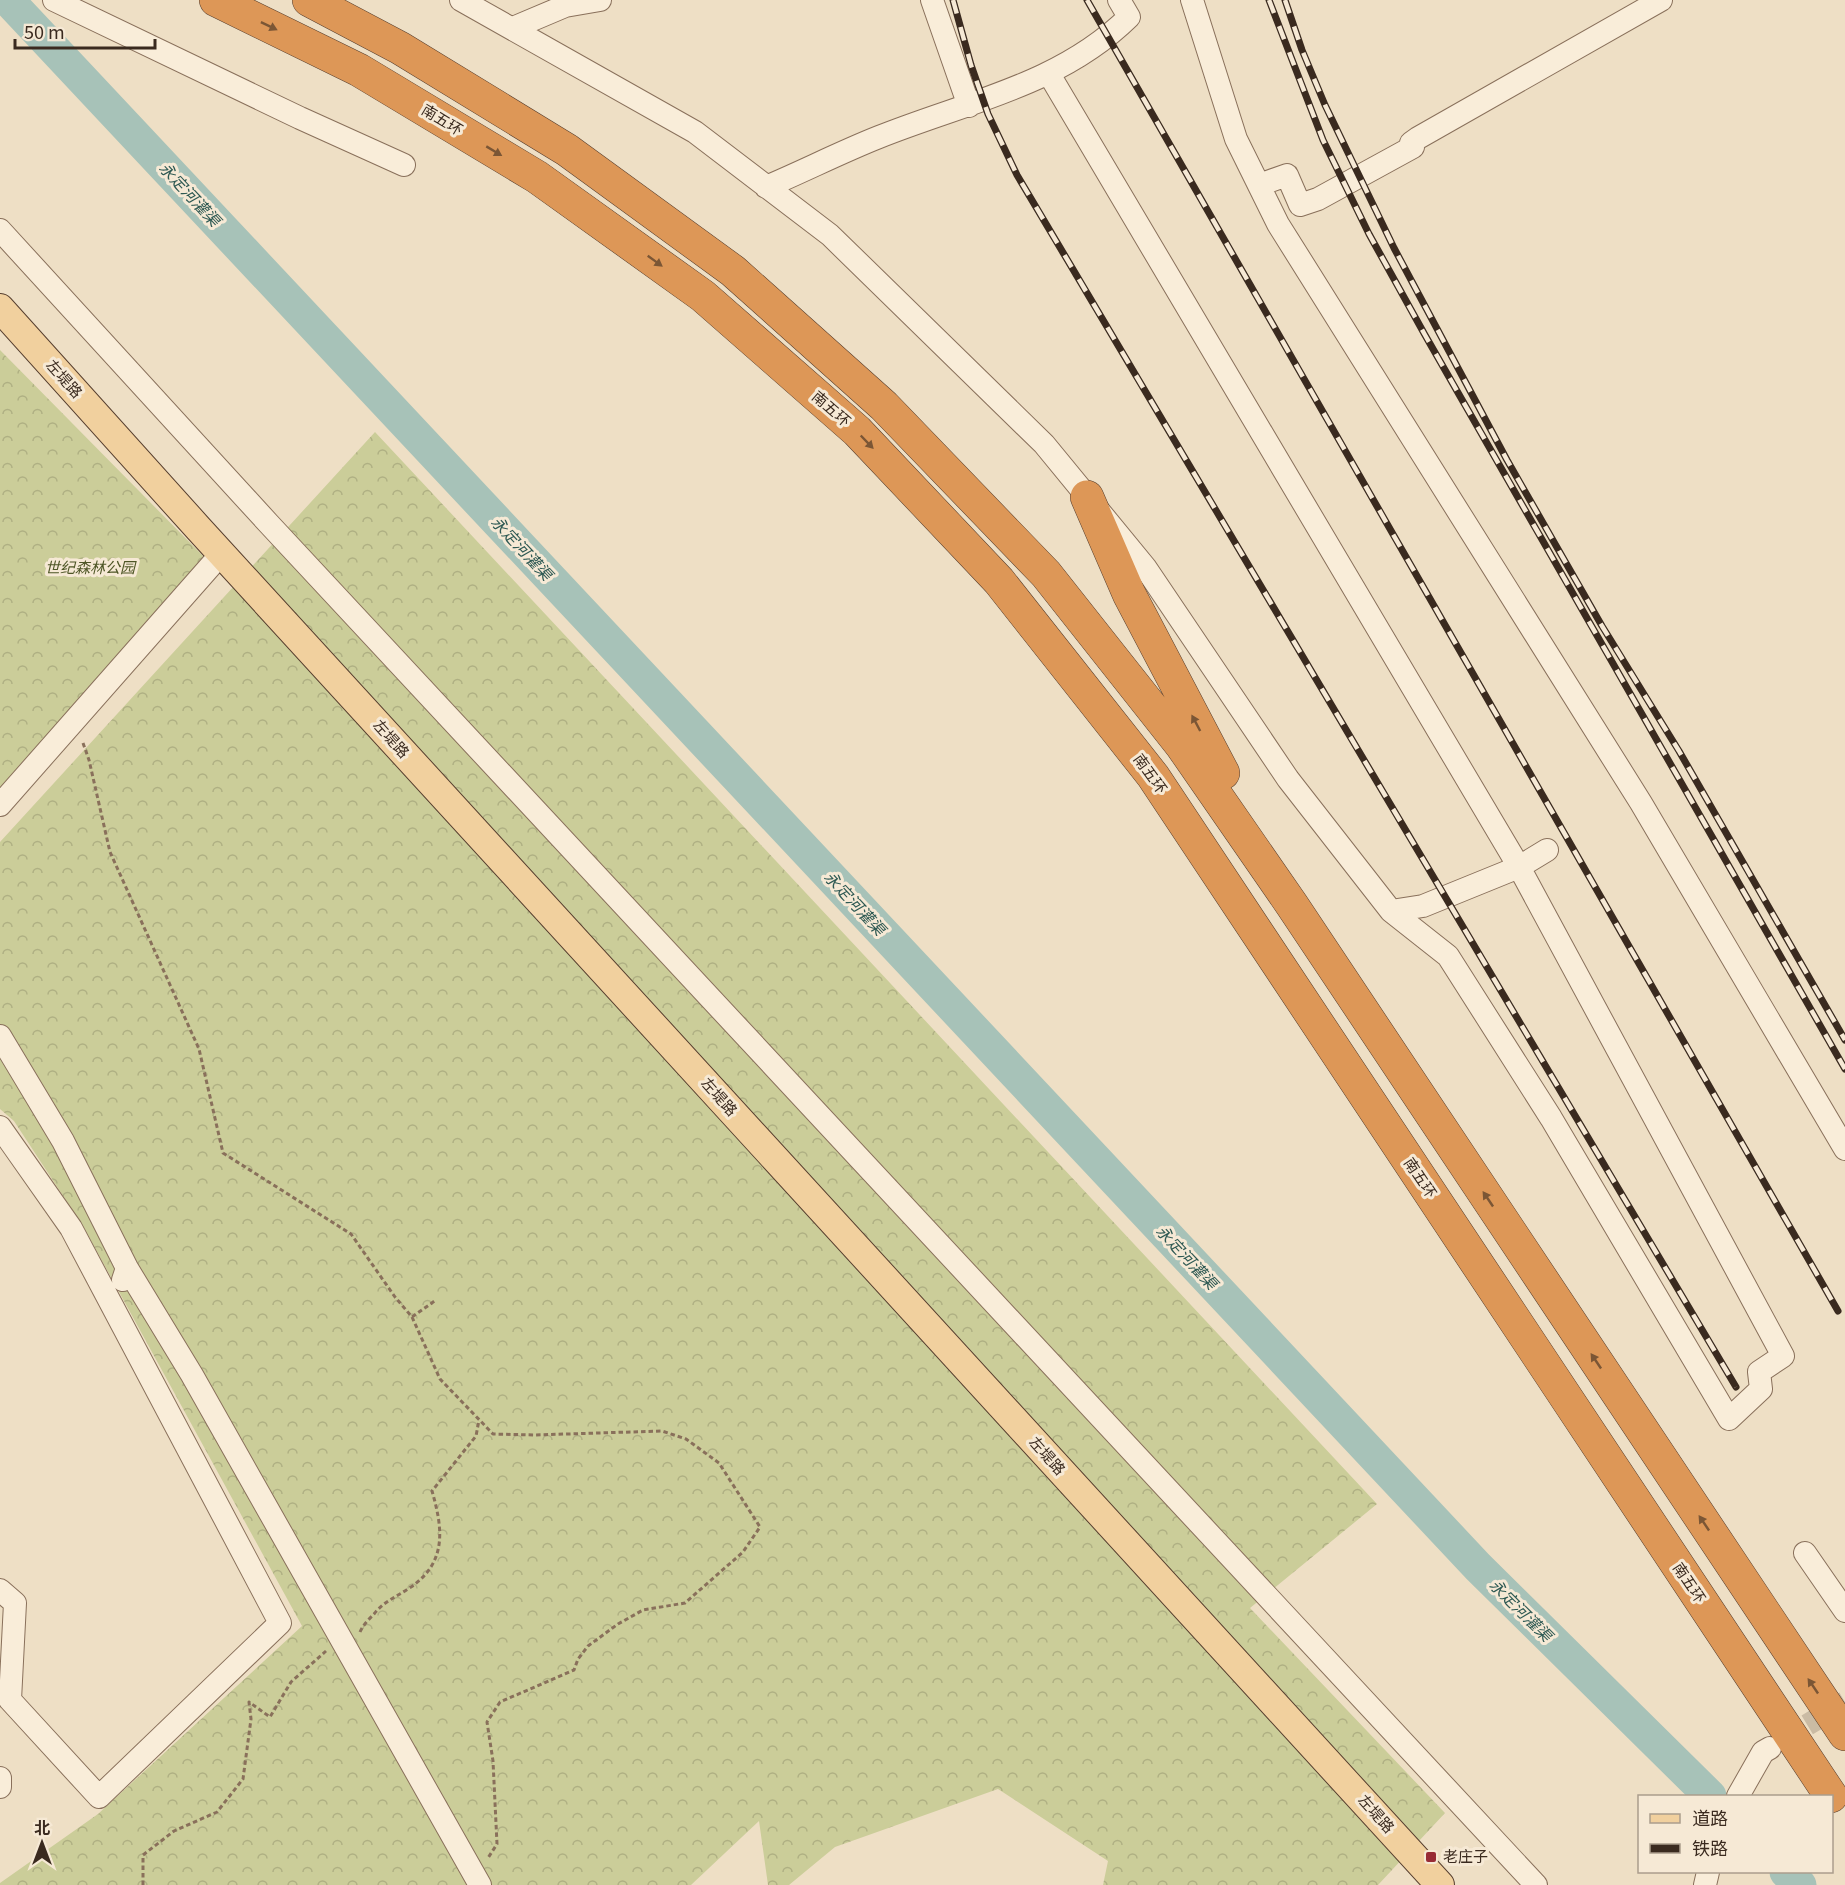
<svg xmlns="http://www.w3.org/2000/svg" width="1845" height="1885" viewBox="0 0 1845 1885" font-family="Georgia,'Noto Sans SC',serif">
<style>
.forest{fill:url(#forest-crowns)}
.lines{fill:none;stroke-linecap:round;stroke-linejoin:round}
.river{stroke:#a7c2b8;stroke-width:33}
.minor-tunnel{stroke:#cabba4;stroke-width:22;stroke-dasharray:22 11;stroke-linecap:butt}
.minor-casing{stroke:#89705b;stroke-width:24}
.major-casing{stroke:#573f2f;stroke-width:30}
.highway-casing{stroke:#573f2f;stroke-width:34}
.path{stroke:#89705b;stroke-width:3;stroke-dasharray:4.5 3;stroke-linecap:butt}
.minor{stroke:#f9edd9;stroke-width:22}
.major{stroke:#f1d09e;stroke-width:28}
.highway{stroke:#dd9757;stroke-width:33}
.rail-casing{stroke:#3a2a1f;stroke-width:7}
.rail{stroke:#f6e9d5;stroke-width:4.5;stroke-dasharray:14;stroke-linecap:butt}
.oneway{fill:#7b5635}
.poi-dot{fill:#982b35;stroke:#f6e9d5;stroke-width:2}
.labels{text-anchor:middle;stroke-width:6;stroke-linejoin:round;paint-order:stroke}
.street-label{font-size:15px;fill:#3a2a1f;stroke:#f6e9d5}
.park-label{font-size:15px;font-style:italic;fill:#4e5626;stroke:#f6e9d5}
.poi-label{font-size:15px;fill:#3a2a1f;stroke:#f6e9d5;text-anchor:start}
.water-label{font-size:16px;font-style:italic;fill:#2e5953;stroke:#f6e9d5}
</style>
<defs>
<pattern id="forest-crowns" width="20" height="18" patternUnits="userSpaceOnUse" patternTransform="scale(1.5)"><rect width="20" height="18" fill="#cbcd99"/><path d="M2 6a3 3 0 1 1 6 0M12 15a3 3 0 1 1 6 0" fill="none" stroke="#afb083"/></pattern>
</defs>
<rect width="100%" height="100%" fill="#eedfc5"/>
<path class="forest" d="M0,350L212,565L0,812Z
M375,432L1377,1504L1250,1608L1445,1813L1378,1885H1103L1108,1861L998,1789L835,1847L789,1885H768L759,1821L691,1885H0V1883L98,1814L302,1626L84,1228L14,1121L0,1109V842Z"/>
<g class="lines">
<path class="river" d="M8,0L1478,1567L1710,1796
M1786,1872L1800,1885"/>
<path class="minor-tunnel" d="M1779,1742L1845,1702"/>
<g class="minor-casing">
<path id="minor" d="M54,0L300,118L404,165
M461,0L695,132L830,235L1044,444L1145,567L1288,779L1391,911L1448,956L1551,1118L1729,1419L1761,1389L1759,1372L1783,1356L1519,867L1049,74
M932,0L969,106
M1192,0L1236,139L1278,224L1641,803L1845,1149
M513,28L565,6L600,0
M1259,185L1287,175L1300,205L1318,199L1413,147L1411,143L1418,138L1661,0
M766,187C804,171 841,152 879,137C966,102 1060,85 1129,17L1119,0
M0,230L269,524L1536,1885
M0,805L222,553
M1391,911L1423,906L1519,867L1547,850
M0,1036L63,1141L127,1268L123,1280
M0,1127L71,1228L280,1623L99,1797L10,1700L15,1603L0,1590
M127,1268L192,1375L480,1885
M1805,1553L1845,1611
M0,1778V1787
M1738,1796L1763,1752L1770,1748
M1705,1885L1708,1872"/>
</g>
<g class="major-casing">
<path id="major" d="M0,308L198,528L1440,1885"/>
</g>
<g class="highway-casing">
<path id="highway" d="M216,0L359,70L537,177L703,296L857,431L999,581L1153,776L1831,1796
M309,0L400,48L567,150L733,271L884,406L1046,574L1182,746L1292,905L1845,1734
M1087,497L1129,594L1223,773"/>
</g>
<path class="path" d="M83,743L89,760L110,852L199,1049L223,1153L351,1234L395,1297L412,1317L436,1300
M412,1317L440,1379L493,1434L535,1435L662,1431L686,1439L719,1463L760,1527L743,1552L685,1603L643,1610L618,1624L588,1646L578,1659L574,1670L500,1702L487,1722L493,1761L497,1844L488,1858
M360,1632C363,1625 369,1619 374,1614C384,1601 398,1596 411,1587C447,1562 443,1529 432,1491L476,1436L479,1420
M143,1885V1855L174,1831L217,1812L243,1779L251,1719L249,1702L270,1717L291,1682L326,1651"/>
<use href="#minor" class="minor"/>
<use href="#major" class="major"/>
<use href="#highway" class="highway"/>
<g class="rail-casing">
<path id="rail" d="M953,0L971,65L988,114L1017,175L1736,1387
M1087,0L1838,1311
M1269,0L1323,140L1369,234L1425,335L1845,1069
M1285,0L1302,50L1325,105L1394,248L1507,460L1602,626L1679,751L1845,1040"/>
</g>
<use href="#rail" class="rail"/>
</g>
<defs><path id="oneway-solid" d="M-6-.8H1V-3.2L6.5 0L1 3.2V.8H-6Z" transform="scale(1.5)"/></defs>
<g class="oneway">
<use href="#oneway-solid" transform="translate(269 26) rotate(26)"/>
<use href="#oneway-solid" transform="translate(494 151) rotate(31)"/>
<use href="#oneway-solid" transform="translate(655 261) rotate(36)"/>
<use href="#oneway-solid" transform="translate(867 442) rotate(46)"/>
<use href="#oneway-solid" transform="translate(1196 723) rotate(-118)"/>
<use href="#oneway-solid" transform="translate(1488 1199) rotate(-124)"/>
<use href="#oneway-solid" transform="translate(1596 1361) rotate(-124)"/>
<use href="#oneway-solid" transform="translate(1704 1523) rotate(-124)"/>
<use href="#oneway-solid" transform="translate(1813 1686) rotate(-124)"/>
</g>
<rect class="poi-dot" x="1425" y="1851" width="12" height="12" rx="3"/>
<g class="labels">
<g class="street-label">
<text transform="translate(442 120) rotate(31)" y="5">南五环</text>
<text transform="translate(64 379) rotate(48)" y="5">左堤路</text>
<text transform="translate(831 409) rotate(41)" y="5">南五环</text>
<text transform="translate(391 739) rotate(48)" y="5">左堤路</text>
<text transform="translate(1150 774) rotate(54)" y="5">南五环</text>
<text transform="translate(719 1097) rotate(48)" y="5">左堤路</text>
<text transform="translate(1420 1178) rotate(56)" y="5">南五环</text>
<text transform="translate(1047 1456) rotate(48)" y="5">左堤路</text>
<text transform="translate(1689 1583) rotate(56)" y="5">南五环</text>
<text transform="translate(1376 1814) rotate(48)" y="5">左堤路</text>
</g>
<g class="park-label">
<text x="90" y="573">世纪森林公园</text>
</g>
<g class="poi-label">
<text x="1443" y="1862">老庄子</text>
</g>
<g class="water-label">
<text transform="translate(190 194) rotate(47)" y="6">永定河灌渠</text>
<text transform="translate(522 548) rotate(47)" y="6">永定河灌渠</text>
<text transform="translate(855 903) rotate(47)" y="6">永定河灌渠</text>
<text transform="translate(1187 1257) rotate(47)" y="6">永定河灌渠</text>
<text transform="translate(1521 1610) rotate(45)" y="6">永定河灌渠</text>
</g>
</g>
<rect x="1638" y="1795" width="195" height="78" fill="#f6e9d5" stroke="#ab9d8c" stroke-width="1.5"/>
<rect x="1650" y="1814" width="30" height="9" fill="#f1d09e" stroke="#ab9d8c" stroke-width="1.5"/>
<text x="1692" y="1825" font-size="18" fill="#3a2a1f">道路</text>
<rect x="1650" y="1844" width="30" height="9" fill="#3a2a1f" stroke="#ab9d8c" stroke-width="1.5"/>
<text x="1692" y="1855" font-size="18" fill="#3a2a1f">铁路</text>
<g transform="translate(42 1843)" stroke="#f6e9d5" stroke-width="4.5" paint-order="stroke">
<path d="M0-4.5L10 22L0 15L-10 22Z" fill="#3a2a1f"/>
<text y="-9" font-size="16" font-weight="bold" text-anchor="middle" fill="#3a2a1f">北</text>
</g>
<path d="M15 39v9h140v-9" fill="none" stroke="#3a2a1f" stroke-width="3"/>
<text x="24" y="39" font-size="18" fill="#3a2a1f" stroke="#f6e9d5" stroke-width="4.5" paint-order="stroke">50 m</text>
</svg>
